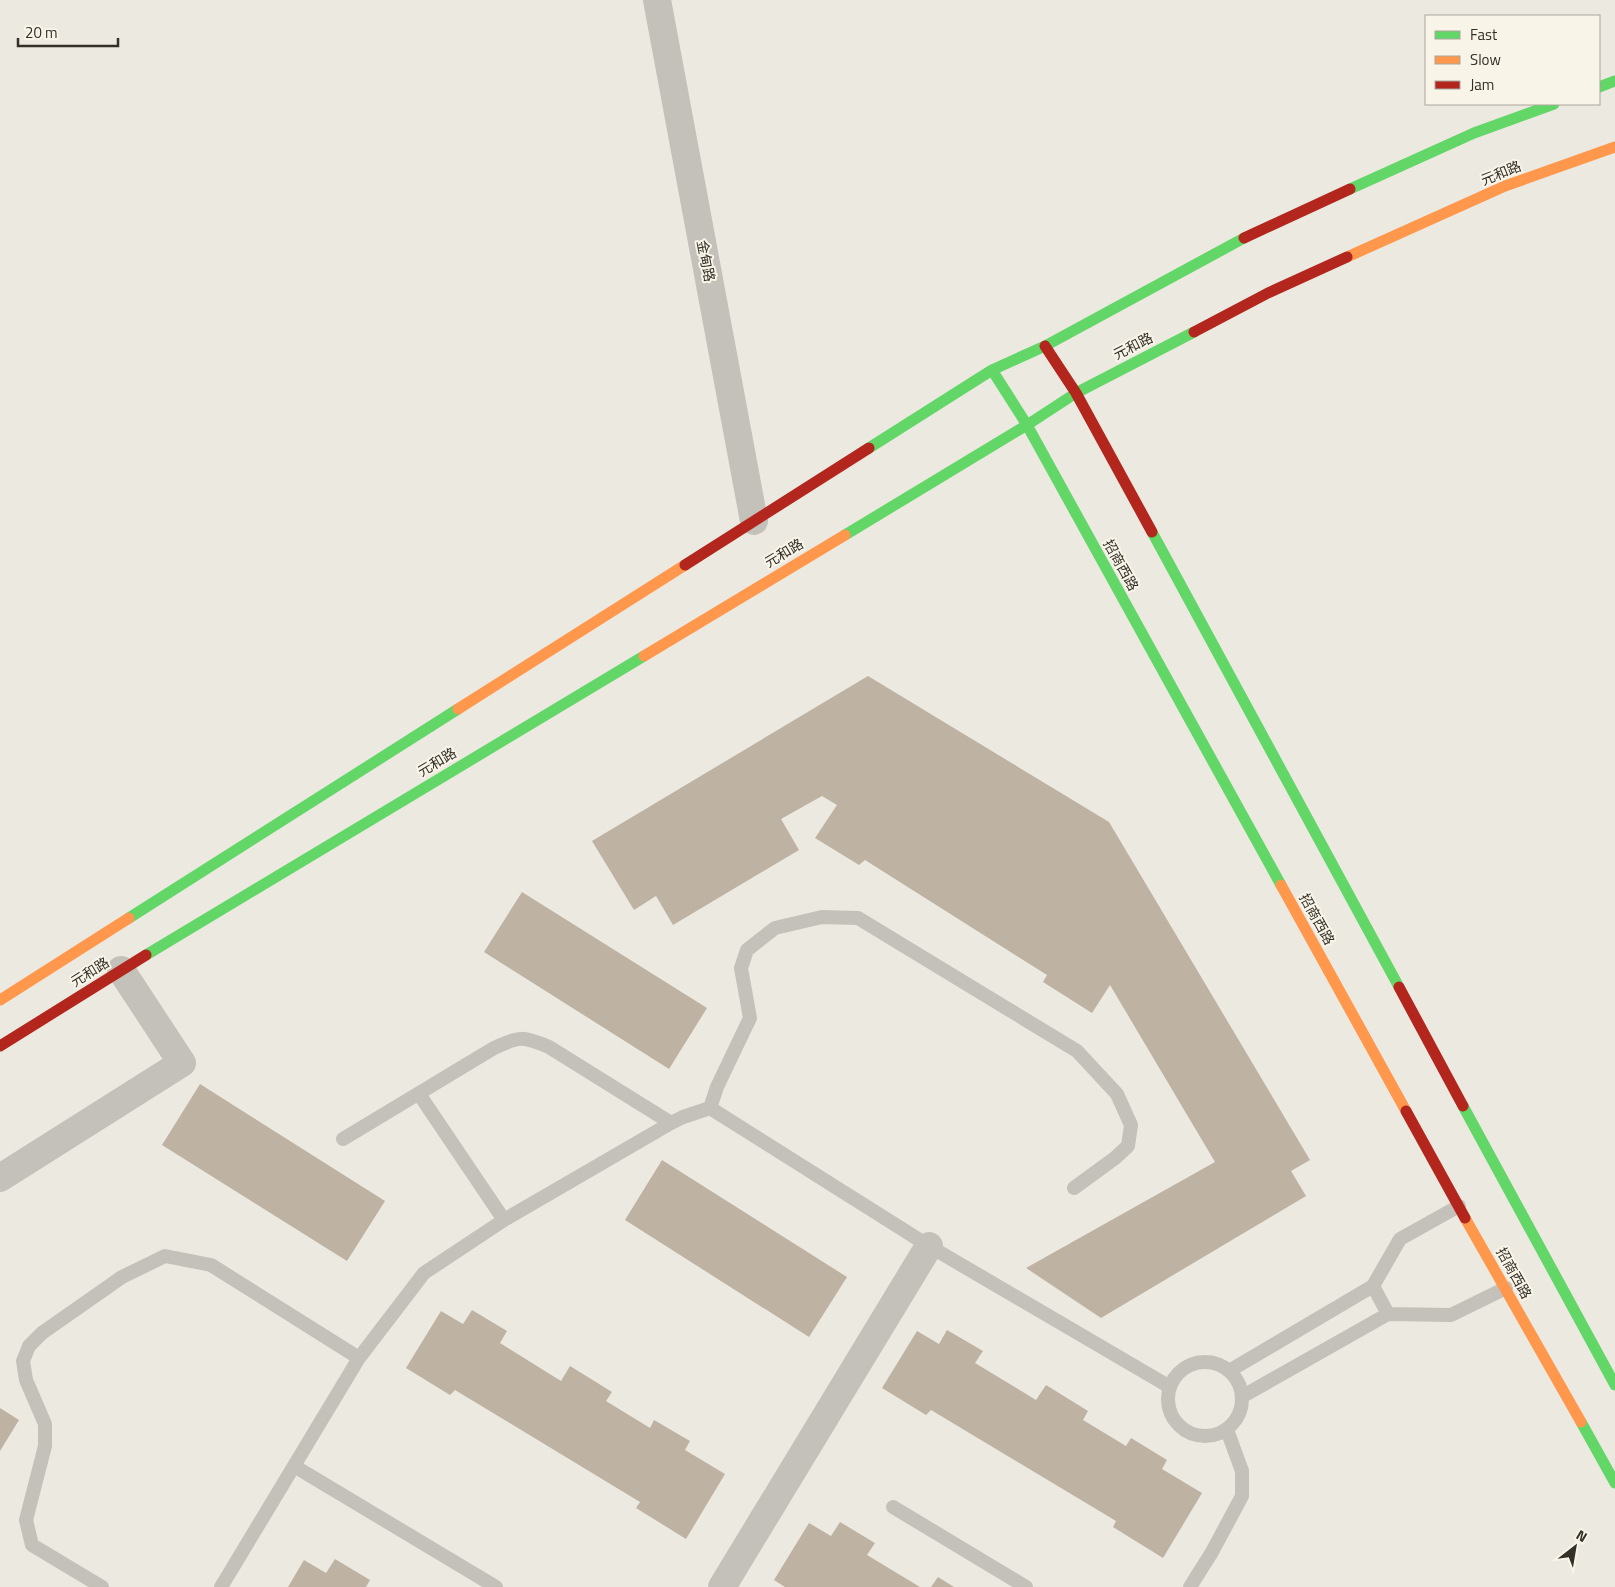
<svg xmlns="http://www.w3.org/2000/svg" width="1615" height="1587" viewBox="0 0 1615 1587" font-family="'Titillium Web','Noto Sans SC',sans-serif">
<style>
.building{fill:#beb2a3}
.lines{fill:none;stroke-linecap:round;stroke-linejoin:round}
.lane{stroke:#c4c1ba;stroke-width:14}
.street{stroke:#c4c1ba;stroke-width:28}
.fast{stroke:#63d668;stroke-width:11}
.slow{stroke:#ff974d;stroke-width:11}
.jam{stroke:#b3261e;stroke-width:11}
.labels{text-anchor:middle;stroke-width:4;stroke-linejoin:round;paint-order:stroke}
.street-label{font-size:14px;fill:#342f28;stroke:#f8f5e8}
</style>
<rect width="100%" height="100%" fill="#ece9e0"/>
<path class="building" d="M868,676L1109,822L1310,1160L1291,1171L1306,1196L1101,1318L1026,1268L1215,1162L1110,985L1092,1013L1043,982L1047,975L865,860L859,865L815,838L837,805L822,796L781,819L799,850L673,925L656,896L634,910L592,841Z
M522,892L707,1008L669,1069L484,952Z
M200,1084L385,1201L347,1261L162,1145Z
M662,1160L847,1277L809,1337L625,1220Z
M472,1310L507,1331L500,1343L561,1381L570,1366L612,1392L606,1401L650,1428L654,1420L690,1441L685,1450L725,1474L686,1539L636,1508L640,1502L455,1390L450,1395L406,1368L441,1311L463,1324Z
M947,1330L983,1351L975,1363L1036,1400L1046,1385L1088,1411L1083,1420L1126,1446L1131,1438L1167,1460L1162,1469L1202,1493L1163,1558L1113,1527L1116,1521L931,1410L926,1415L882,1388L917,1331L939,1344Z
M0,1408L19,1420L0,1451Z
M840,1522L875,1543L867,1555L920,1587H785L774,1580L809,1523L831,1536Z
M335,1559L370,1580L366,1587H288L304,1560L326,1573Z
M938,1577L954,1587H931Z"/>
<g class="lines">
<path class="lane" d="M419,1094L504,1220
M710,1108L717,1087L750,1018L741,968L747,950L775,928L822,917L858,918L1077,1051L1117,1094L1131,1125L1128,1146L1115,1158L1074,1188
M343,1139L494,1048C519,1036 523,1036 549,1047L671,1123
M1459,1206L1400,1239L1373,1286L1388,1314L1451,1315L1506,1288
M1168 1399a37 37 0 1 1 74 0a37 37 0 1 1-74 0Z
M1229,1371L1373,1286
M1243,1396L1388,1314
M294,1466L496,1587
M893,1507L1026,1587
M102,1587L32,1545L26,1520L45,1446V1424L26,1380L23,1361L29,1346L42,1333L122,1277L165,1256L211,1265L359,1358
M221,1587L359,1358L424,1273L504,1220L671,1123L683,1117L710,1108L929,1246L1170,1387
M1190,1587L1212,1552L1242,1496V1471L1227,1430"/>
<path class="street" d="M657,0L754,521
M0,1178L182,1063L121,970
M722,1587L929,1246"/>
<path class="fast" d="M1599,87L1615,81
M1350,189L1474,133L1554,104
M992,370L1027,425L1281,885
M869,448L992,370L1045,346L1244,238
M1152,532L1399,987
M845,535L1027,425L1076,393L1194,332
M129,918L458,709
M146,955L644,656
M1463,1106L1615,1385
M1581,1422L1615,1483"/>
<path class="slow" d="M1347,257L1505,186L1615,147
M644,656L845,535
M458,709L685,565
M1281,885L1406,1111
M0,1000L129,918
M1465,1218L1581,1422"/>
<path class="jam" d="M1244,238L1350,189
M1194,332L1268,293L1347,257
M1045,346L1076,393L1152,532
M685,565L869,448
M1399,987L1463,1106
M0,1046L146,955
M1406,1111L1465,1218"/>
</g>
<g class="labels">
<g class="street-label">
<text transform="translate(1501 173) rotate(-22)" y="5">元和路</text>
<text transform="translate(706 261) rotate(79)" y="5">金甸路</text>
<text transform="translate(1133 346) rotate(-27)" y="5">元和路</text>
<text transform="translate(784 553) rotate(-31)" y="5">元和路</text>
<text transform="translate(1121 565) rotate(61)" y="5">招商西路</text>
<text transform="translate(437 762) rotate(-31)" y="5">元和路</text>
<text transform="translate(1317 919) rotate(61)" y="5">招商西路</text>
<text transform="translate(90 972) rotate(-32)" y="5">元和路</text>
<text transform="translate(1514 1273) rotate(61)" y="5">招商西路</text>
</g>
</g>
<rect x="1425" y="15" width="175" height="90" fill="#f8f5e8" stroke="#aaa69b"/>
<rect x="1435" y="31" width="25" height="8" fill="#63d668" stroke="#aaa69b"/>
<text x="1470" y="40" font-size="15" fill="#342f28">Fast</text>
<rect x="1435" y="56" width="25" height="8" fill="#ff974d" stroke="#aaa69b"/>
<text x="1470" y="65" font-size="15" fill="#342f28">Slow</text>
<rect x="1435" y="81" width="25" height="8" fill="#b3261e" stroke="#aaa69b"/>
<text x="1470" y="90" font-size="15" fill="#342f28">Jam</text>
<g transform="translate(1575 1547) rotate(31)" stroke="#f8f5e8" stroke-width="4" paint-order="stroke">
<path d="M0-4L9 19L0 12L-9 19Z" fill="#342f28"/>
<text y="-8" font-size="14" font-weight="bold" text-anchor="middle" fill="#342f28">N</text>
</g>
<path d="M18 38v8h100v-8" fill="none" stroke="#342f28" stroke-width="2.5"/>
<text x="25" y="38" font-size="15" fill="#342f28" stroke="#f8f5e8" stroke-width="4" paint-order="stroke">20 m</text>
</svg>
